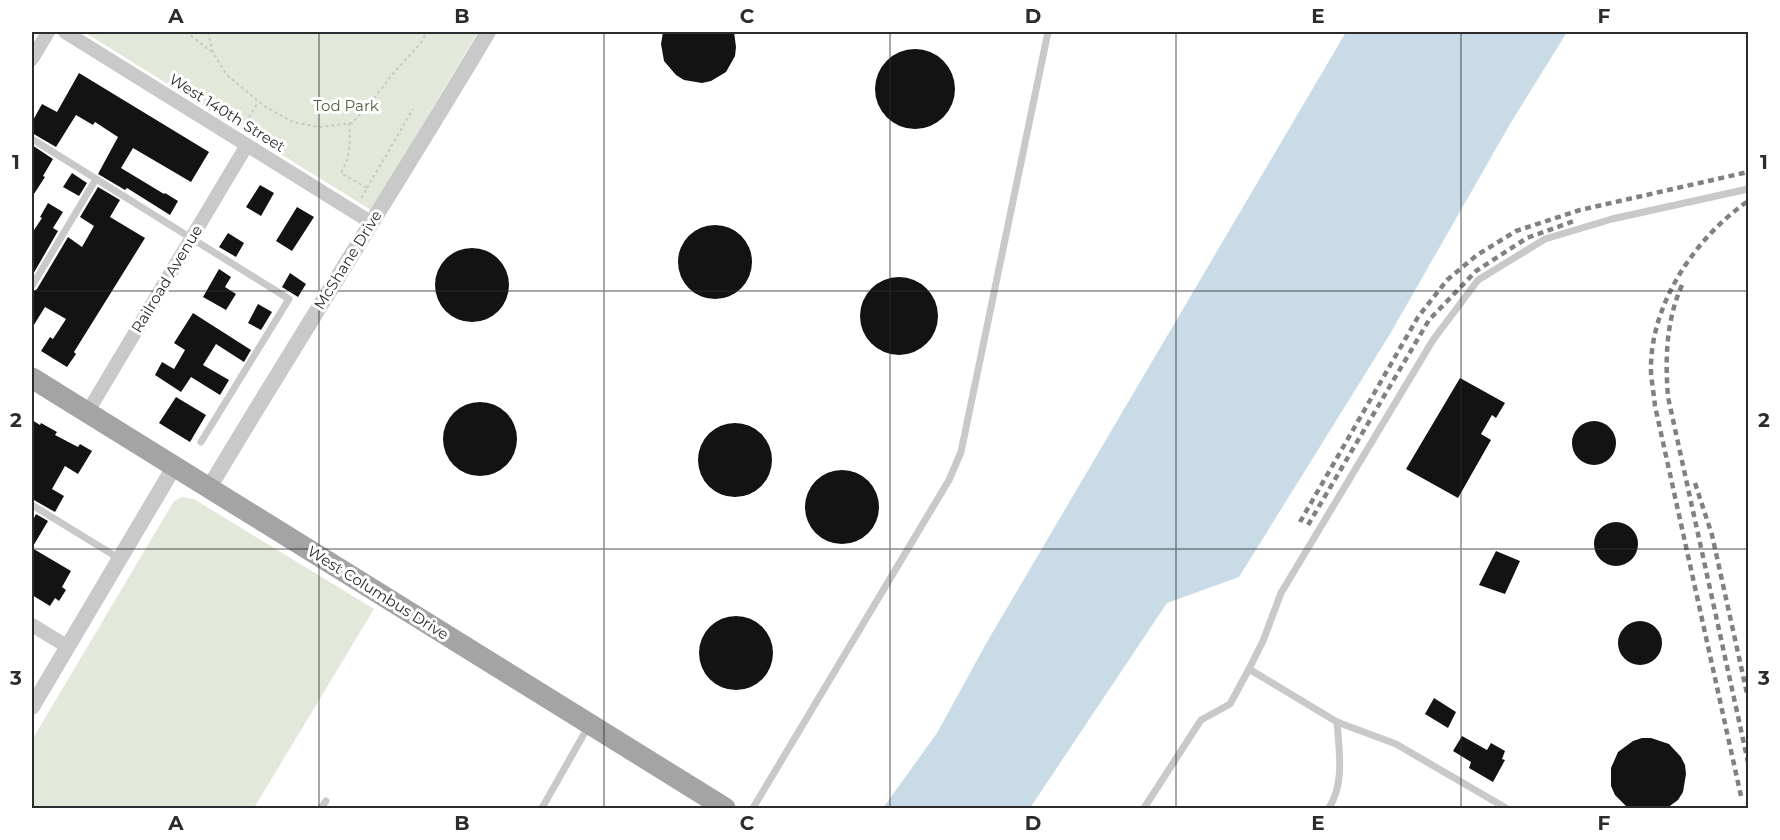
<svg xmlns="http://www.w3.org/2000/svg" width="1780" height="840" viewBox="0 0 1780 840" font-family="Montserrat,sans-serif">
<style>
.green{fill:#e2e9db}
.water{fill:#c8dbe7}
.building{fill:#131313}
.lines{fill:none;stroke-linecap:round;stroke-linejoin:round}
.path{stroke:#c9c9c9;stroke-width:2;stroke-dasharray:3 3;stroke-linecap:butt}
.service{stroke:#c9c9c9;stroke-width:7}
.minor{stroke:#c9c9c9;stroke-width:14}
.tertiary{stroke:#c9c9c9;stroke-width:16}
.primary{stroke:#a4a4a4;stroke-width:21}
.rail{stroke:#818181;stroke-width:4.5;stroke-dasharray:6 4.5;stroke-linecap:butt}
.grid{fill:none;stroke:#2c2c2c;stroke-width:1.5;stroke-opacity:0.55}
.labels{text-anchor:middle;stroke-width:6;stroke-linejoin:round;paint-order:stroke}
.park-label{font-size:15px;fill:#4f633e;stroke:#fff}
.street-label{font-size:15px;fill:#2c2c2c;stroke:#fff}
.neatline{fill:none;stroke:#2c2c2c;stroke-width:2}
.grid-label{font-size:20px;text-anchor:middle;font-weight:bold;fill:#2c2c2c}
</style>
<rect width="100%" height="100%" fill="#fff"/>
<path class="green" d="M84,32H478L371,210Z
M182,497L194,499L374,609L254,808H32V740L174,501Z"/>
<path class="water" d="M1346,32H1567L1510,124L1390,334L1239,577L1167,603L1030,808H883L937,733L987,642Z"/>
<path class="building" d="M663,32H734L736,47L735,56L726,72L711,81L702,83L684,80L676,75L664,61L661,44Z
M875 89a40 40 0 1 1 80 0a40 40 0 1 1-80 0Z
M79,73L209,152L191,182L133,148L121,168L164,194L165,193L178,201L170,215L127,188L125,190L98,174L118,137L95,122L93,125L76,115L56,147L32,133V122L42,104L57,112Z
M32,145L53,159L43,176L45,177L32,197Z
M72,173L87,183L79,196L63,187Z
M260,185L274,193L261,216L246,207Z
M98,187L120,200L110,217L145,238L74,352L76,354L67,367L41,351L50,337L53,339L66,319L45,307L32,328V292L37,289L68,237L82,247L94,226L80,217Z
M48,203L63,212L53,228L58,231L32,276V233L42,218L40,217Z
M297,207L314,217L292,251L276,241Z
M678 262a37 37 0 1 1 74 0a37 37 0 1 1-74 0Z
M228,233L244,243L236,257L219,247Z
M435 285a37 37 0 1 1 74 0a37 37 0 1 1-74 0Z
M219,269L231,277L225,287L236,294L226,310L203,297Z
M290,273L306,284L298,297L282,287Z
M860 316a39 39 0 1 1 78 0a39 39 0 1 1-78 0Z
M258,304L272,312L261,330L248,323Z
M193,313L251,350L244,362L216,344L203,365L229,380L220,395L191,377L181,392L155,375L162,362L174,369L185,350L174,343Z
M1460,378L1505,403L1496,418L1492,415L1481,434L1491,440L1458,498L1406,469Z
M176,397L206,415L190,442L159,423Z
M443 439a37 37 0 1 1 74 0a37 37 0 1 1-74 0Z
M32,420L40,425L41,423L57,432L55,435L78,447L80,444L92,451L78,474L65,466L52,489L64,496L55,512L32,499Z
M1572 443a22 22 0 1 1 44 0a22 22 0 1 1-44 0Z
M698 460a37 37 0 1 1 74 0a37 37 0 1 1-74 0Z
M805 507a37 37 0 1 1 74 0a37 37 0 1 1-74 0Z
M36,514L48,521L32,548L71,571L62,587L66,590L59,601L55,598L50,606L32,595V522Z
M1594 544a22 22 0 1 1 44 0a22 22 0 1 1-44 0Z
M1496,551L1520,561L1505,594L1479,585Z
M699 653a37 37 0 1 1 74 0a37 37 0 1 1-74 0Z
M1618 643a22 22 0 1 1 44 0a22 22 0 1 1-44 0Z
M1434,698L1456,712L1448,728L1425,714Z
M1462,736L1487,750L1491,743L1505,751L1502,759L1505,760L1493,782L1469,768L1471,762L1453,751Z
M1642,738H1651L1669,744L1681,757L1685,765L1686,774L1683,792L1678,800L1667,808H1628L1615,795L1611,786V768L1618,752L1633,741Z"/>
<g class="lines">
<path class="path" d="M186,32L212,52
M208,32L213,53L227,75L264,106L293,122L319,127L352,123L368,106L391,76L420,44L427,32
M349,123C351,141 350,157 341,173L367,188L360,201
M243,128L258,102
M367,188L413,109"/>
<path class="service" d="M32,139L289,299L201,442
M32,286L96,179
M32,505L120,559
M1249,669L1263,641L1281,593L1433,340L1478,280L1545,239L1612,219L1748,189
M1337,722L1396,744L1506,808
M321,808L326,801
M542,808L588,727
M753,808L949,480L961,452L1048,32
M1144,808L1201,720L1230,704L1249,669L1337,722C1339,751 1345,783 1329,808"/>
<path class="minor" d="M65,32L372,223
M32,59L48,32
M87,413L247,145
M32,625L68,647"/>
<path class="tertiary" d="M209,488C300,335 397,185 488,32
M32,707L174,467"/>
<path class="primary" d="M32,378L725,808"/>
<path class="rail" d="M1682,285C1666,321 1665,359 1668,397L1748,762
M1695,483L1712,535L1748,698
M1300,522L1418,317L1447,280L1477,255L1516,231L1580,210L1748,172
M1308,525L1429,320L1476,271L1527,238L1574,221
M1741,796L1655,406C1654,395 1652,384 1651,373C1649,305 1695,238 1748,201"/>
</g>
<path class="grid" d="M319,32V808M604,32V808M890,32V808M1176,32V808M1461,32V808M32,291H1748M32,549H1748"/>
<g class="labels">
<g class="park-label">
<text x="346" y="111">Tod Park</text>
</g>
<g class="street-label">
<text transform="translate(227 113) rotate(32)" y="5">West 140th Street</text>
<text transform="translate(348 260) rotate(-58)" y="5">McShane Drive</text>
<text transform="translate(167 279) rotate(-59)" y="5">Railroad Avenue</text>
<text transform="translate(378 593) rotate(32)" y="5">West Columbus Drive</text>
</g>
</g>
<rect width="1780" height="840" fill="none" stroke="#ffffff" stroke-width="66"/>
<rect x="33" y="33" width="1714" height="774" class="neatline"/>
<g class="grid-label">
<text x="176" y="23">A</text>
<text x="462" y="23">B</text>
<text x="747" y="23">C</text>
<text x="1033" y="23">D</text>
<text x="1318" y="23">E</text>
<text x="1604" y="23">F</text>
<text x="16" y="169">1</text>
<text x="1764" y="169">1</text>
<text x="16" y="427">2</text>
<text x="1764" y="427">2</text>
<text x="16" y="685">3</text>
<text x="1764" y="685">3</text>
<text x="176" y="830">A</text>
<text x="462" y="830">B</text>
<text x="747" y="830">C</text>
<text x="1033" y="830">D</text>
<text x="1318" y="830">E</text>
<text x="1604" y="830">F</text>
</g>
</svg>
